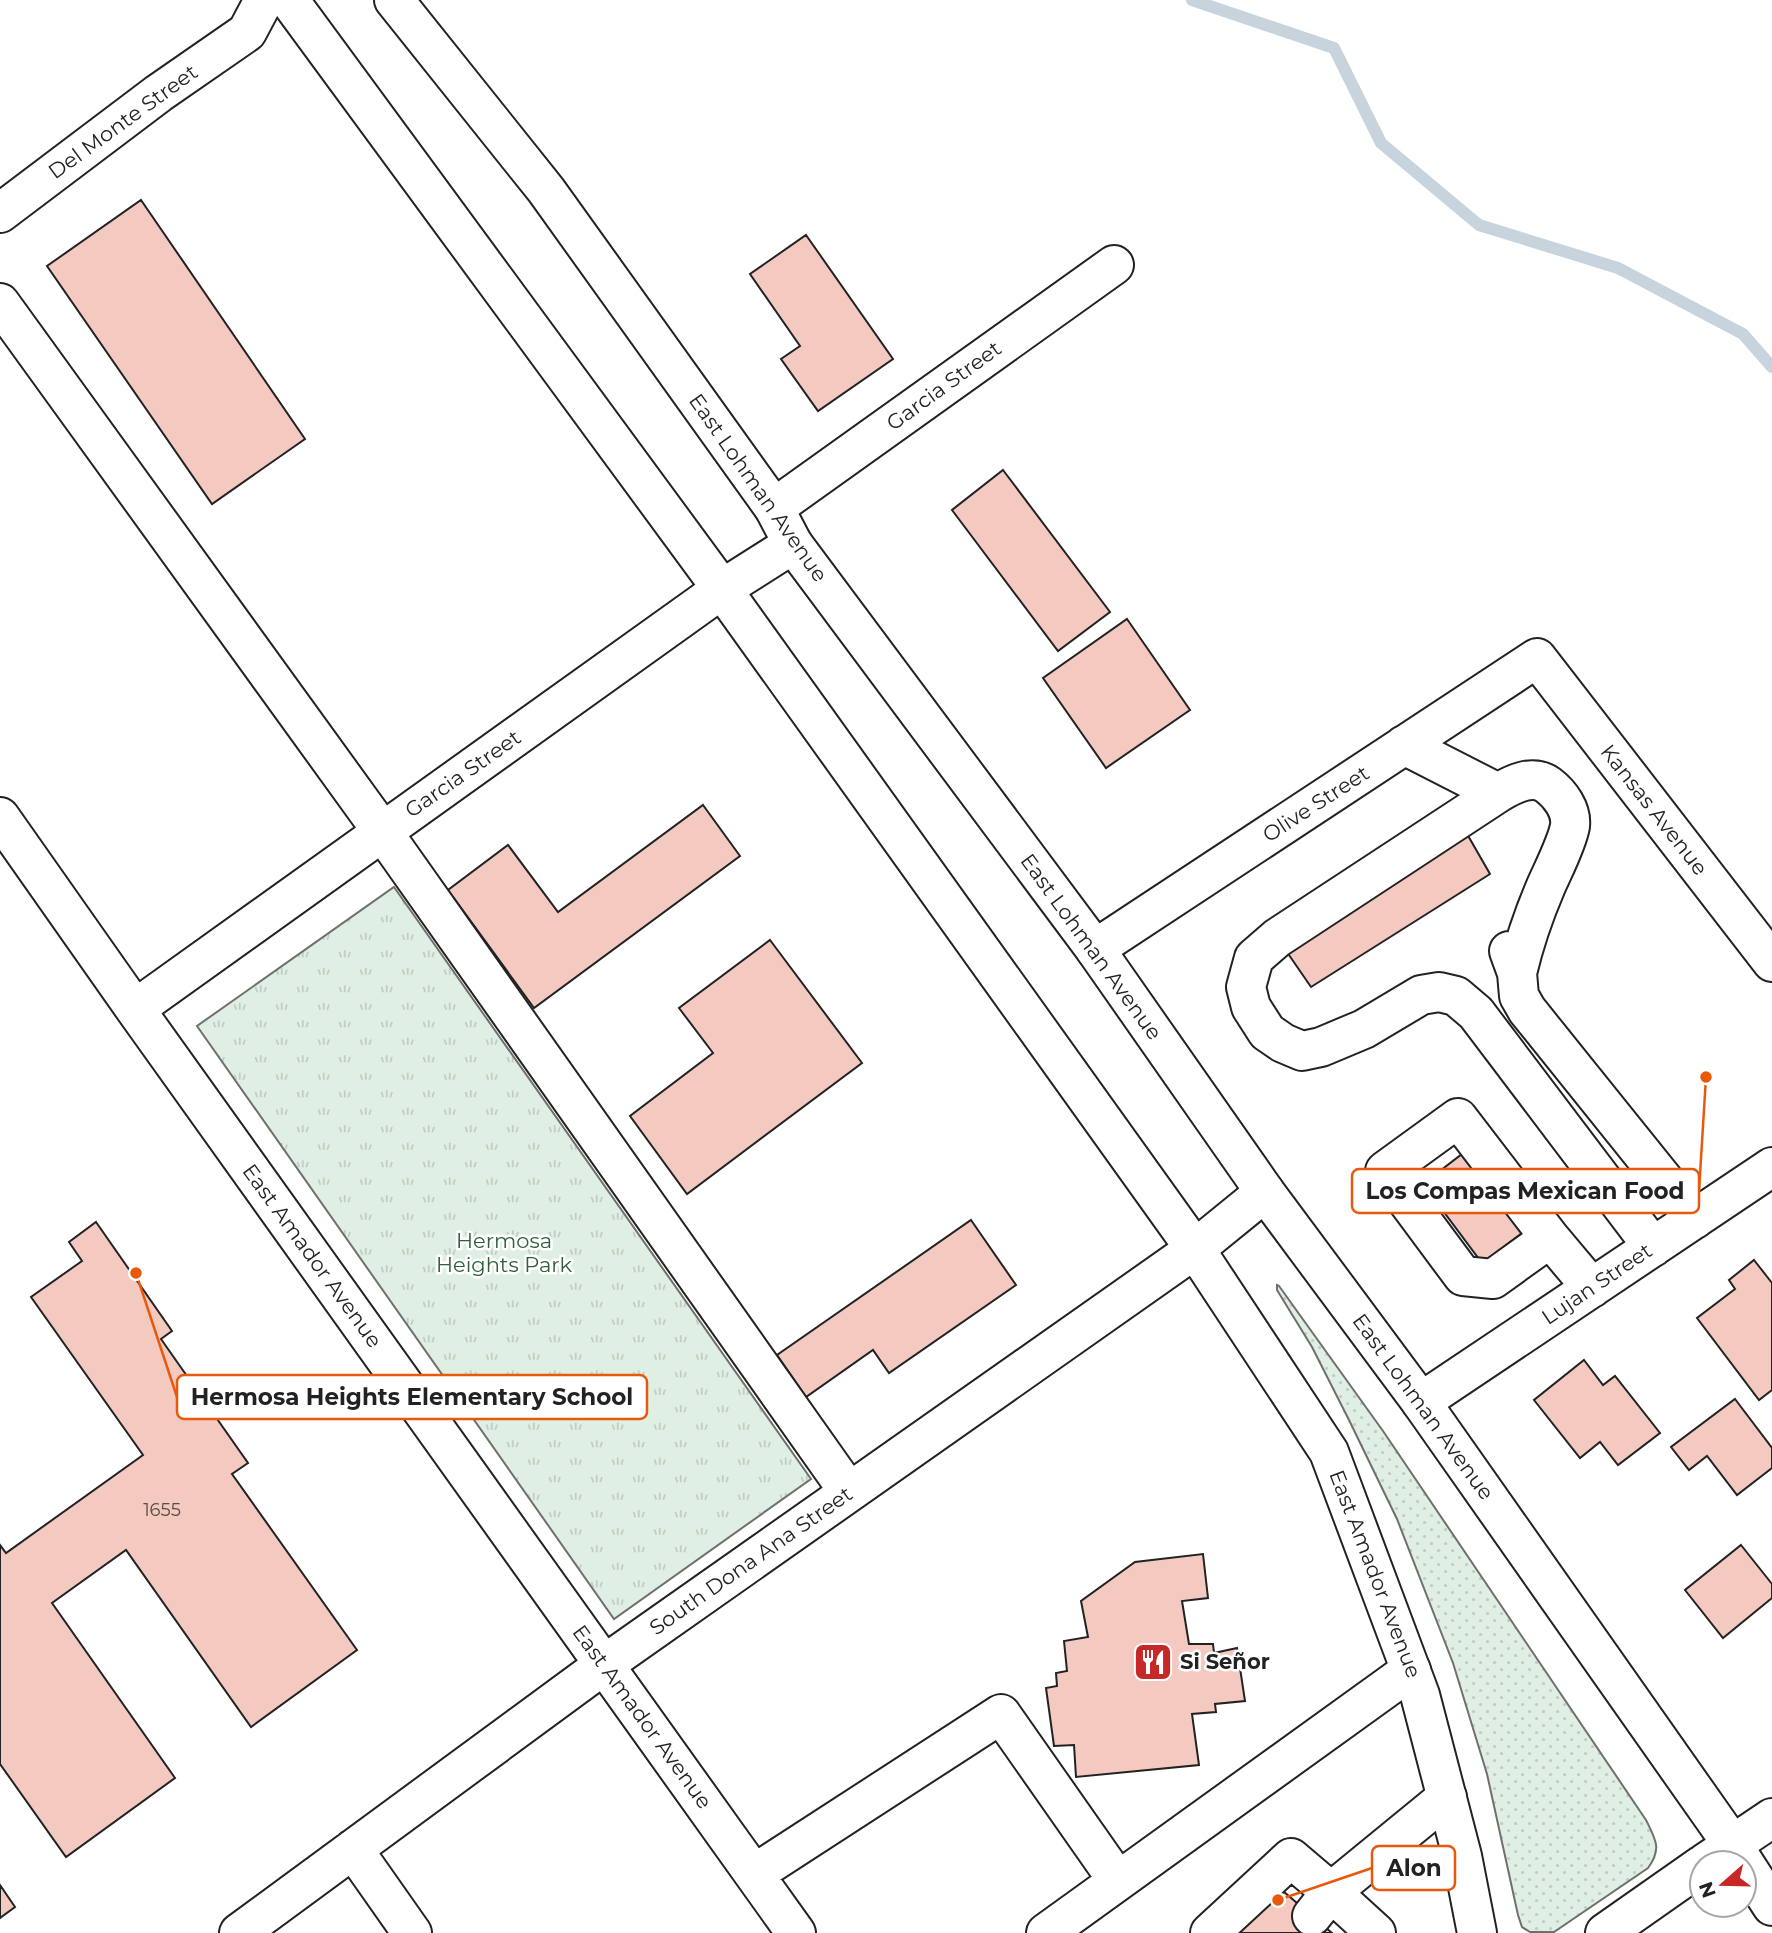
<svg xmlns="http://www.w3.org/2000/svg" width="1772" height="1933" viewBox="0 0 1772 1933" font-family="Montserrat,sans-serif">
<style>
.park{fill:url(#park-tufts);stroke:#6f6f6f;stroke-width:2}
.garden{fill:url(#garden-dots);stroke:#6f6f6f;stroke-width:2}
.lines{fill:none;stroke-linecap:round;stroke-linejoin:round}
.stream{stroke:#c7d3dd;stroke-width:12}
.building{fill:#f3c9c0;stroke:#222;stroke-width:2}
.minor-casing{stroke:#222;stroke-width:42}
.major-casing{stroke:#222;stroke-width:42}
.minor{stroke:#fff;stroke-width:38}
.major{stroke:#fff;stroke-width:38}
.labels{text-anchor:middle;stroke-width:5;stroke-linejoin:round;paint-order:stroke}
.number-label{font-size:18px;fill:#564c4a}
.street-label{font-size:21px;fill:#222;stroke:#fff}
.park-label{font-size:21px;fill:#2f5e38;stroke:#fff}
.poi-label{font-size:21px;font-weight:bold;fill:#222;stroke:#fff;text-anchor:start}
.leader{fill:none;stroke:#e8590c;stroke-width:2.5}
.callout-dot{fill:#e8590c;stroke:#fff;stroke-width:2.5}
.callout{fill:#fff;stroke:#e8590c;stroke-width:2.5}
.callout-label{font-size:23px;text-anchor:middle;font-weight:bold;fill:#222}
</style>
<defs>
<pattern id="park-tufts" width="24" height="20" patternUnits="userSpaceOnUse" patternTransform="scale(1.75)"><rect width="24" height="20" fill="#e0efe3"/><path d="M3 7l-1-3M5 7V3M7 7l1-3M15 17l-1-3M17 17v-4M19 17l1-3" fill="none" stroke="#c0cdc2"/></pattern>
<pattern id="garden-dots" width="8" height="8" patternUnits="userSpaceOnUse" patternTransform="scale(1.75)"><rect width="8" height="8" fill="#e0efe3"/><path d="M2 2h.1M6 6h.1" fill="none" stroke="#c0cdc2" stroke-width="1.8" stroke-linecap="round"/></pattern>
</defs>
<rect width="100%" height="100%" fill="#fff"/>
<path class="park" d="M394,887L811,1479L614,1619L197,1026Z"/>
<path class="garden" d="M1277,1285L1279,1286L1383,1431L1646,1820C1656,1840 1662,1849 1648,1868L1554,1932H1530L1522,1927L1518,1915L1487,1774L1453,1663L1397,1519L1349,1420L1312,1347L1277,1290Z"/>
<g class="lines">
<path class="stream" d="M1192,0L1334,48L1381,143L1479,225L1618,268L1743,334L1772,367"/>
</g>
<path class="building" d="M141,200L305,439L212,504L47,266Z
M806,235L893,359L818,411L781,359L800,346L750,274Z
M1003,470L1110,612L1058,651L952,510Z
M1127,619L1190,710L1106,768L1043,678Z
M703,805L740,856L534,1008L448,890L508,845L558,912Z
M1451,806L1490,874L1311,987L1269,926Z
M770,940L862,1063L687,1194L630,1116L713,1053L679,1008Z
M1462,1154L1522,1233L1482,1263L1423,1184Z
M971,1220L1016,1285L889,1373L873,1350L806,1397L777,1355Z
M96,1222L172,1331L161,1339L248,1463L232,1474L357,1650L251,1727L126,1550L52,1603L175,1778L66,1857L0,1764V1545L6,1553L143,1455L31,1297L82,1261L69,1242Z
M1754,1260L1772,1283V1390L1759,1400L1697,1318L1735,1289L1729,1280Z
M1584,1360L1603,1385L1615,1376L1660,1433L1618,1465L1600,1442L1580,1458L1534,1400Z
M1735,1399L1772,1448V1468L1737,1495L1707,1456L1689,1470L1671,1447Z
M1741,1545L1772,1584V1598L1723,1638L1685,1590Z
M1203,1554L1208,1598L1182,1601L1189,1644H1213L1214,1653L1237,1648L1245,1701L1215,1704L1216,1712L1192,1714L1199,1765L1076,1777L1074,1745L1054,1746L1046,1688L1057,1686L1056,1673L1067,1671L1064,1641L1088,1637L1081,1601L1135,1562Z
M0,1885L15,1907L0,1918Z
M1276,1885L1332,1933H1235Z"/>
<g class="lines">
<g class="minor-casing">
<path id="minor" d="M0,213L159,93L247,32L264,0
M0,303L382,831L849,1492
M774,508L1114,265
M1404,745L1498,793
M0,817L135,1009L796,1933
M1095,949L1537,658L1772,962
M1509,951L1517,973L1519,996L1527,1010L1695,1219
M1517,973C1524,943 1534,914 1546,886C1553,870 1567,843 1570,826C1572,810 1560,794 1548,785C1533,774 1513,784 1498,793L1277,938L1254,958L1246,987L1251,1007L1267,1032L1283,1043L1302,1051L1321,1047L1364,1029L1421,995L1439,992L1456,996L1476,1013L1653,1247
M135,1009L722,589L793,544
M1550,1238L1493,1279L1463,1276L1385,1171L1458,1118L1550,1238L1592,1288
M1421,1402L1772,1167
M353,1849L412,1933
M1705,1863L1772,1818
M754,1874L1001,1714L1118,1881
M239,1933L605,1664L1195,1249L1265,1192
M1046,1933L1411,1670
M1210,1933L1291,1858L1331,1892L1312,1916
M1376,1933L1331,1892L1447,1797
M1605,1933L1702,1865"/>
</g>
<g class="major-casing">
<path id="major" d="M289,0L722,589L1195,1249L1329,1452L1420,1695L1462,1856L1477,1933
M394,0L546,190L774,508L793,544L1095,949L1265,1192L1421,1402L1732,1844L1772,1906"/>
</g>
<use href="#minor" class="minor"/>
<use href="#major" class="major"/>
</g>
<defs>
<g id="restaurant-square" transform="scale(2.0125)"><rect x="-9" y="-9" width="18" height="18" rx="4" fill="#c62828" stroke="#fff"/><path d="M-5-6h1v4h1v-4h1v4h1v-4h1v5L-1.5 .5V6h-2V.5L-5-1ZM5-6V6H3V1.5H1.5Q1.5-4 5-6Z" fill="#fff"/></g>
</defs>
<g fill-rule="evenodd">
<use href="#restaurant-square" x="1153" y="1662"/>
</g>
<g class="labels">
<g class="number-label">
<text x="162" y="1516">1655</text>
</g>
<g class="street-label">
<text transform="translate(123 122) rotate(-36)" y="7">Del Monte Street</text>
<text transform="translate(944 386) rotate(-36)" y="7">Garcia Street</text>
<text transform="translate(758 488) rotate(55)" y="7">East Lohman Avenue</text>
<text transform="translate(463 774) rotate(-35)" y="7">Garcia Street</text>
<text transform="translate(1316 804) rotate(-33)" y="7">Olive Street</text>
<text transform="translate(1654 810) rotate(52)" y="7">Kansas Avenue</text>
<text transform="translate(1091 947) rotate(54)" y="7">East Lohman Avenue</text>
<text transform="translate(312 1256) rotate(54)" y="7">East Amador Avenue</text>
<text transform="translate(1597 1284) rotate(-34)" y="7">Lujan Street</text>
<text transform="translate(1423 1407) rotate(54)" y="7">East Lohman Avenue</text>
<text transform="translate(751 1561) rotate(-35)" y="7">South Dona Ana Street</text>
<text transform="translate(1375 1574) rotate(69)" y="7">East Amador Avenue</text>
<text transform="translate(642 1717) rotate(54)" y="7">East Amador Avenue</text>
</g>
<g class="park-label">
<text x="504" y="1248">Hermosa<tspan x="504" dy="24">Heights Park</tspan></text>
</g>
<g class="poi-label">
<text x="1180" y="1669">Si Señor</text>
</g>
</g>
<path class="leader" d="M1706 1077L1699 1191M136 1273L177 1397M1278 1900L1372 1868"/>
<g class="callout-dot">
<circle cx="1706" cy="1077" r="7"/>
<circle cx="136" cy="1273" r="7"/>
<circle cx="1278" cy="1900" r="7"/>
</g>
<g class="callout">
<rect x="1352" y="1169" width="347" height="44" rx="7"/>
<rect x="177" y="1375" width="470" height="44" rx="7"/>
<rect x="1372" y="1846" width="83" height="44" rx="7"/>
</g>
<g class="callout-label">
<text x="1525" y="1199">Los Compas Mexican Food</text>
<text x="412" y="1405">Hermosa Heights Elementary School</text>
<text x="1414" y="1876">Alon</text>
</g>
<g transform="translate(1723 1884) rotate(250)"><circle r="33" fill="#ffffff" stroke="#a7a7a7" stroke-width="2"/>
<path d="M0-5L12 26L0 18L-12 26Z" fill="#c62828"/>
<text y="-10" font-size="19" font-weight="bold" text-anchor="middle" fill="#222222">N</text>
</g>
</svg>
